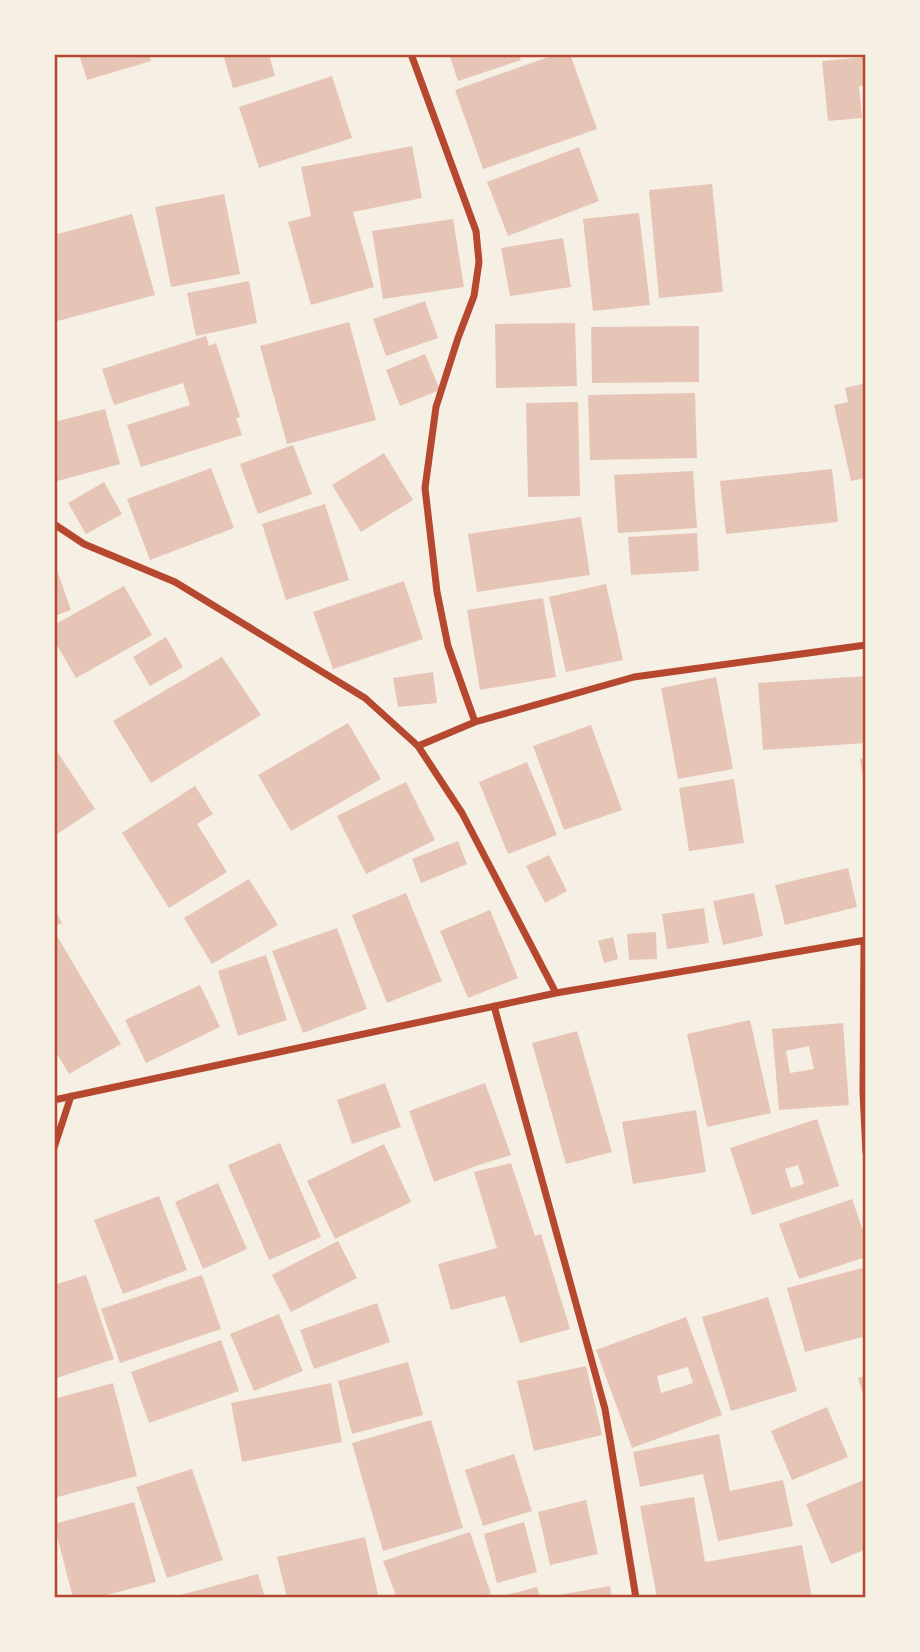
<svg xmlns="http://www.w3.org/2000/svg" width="920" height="1652" viewBox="0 0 920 1652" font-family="Lora,serif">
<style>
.building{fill:#e6c5b7;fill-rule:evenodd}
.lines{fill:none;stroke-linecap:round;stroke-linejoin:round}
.minor{stroke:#b5482f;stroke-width:7}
.neatline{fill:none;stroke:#b5482f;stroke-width:2.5}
</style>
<rect width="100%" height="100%" fill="#f6efe4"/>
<path class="building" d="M79,54H149L151,61L87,80Z
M223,54H269L275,76L233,88Z
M449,54H519L521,60L458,81Z
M557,54H570L597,129L483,169L455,90Z
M866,57V85L859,86L862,118L828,121L822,61Z
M332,76L352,138L259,168L239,107Z
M412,146L422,198L353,212L374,287L311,305L288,222L311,216L301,167Z
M579,147L599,201L508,236L487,182Z
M712,184L723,292L659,298L649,190Z
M224,194L240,274L171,287L155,207Z
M639,213L650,305L593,311L583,219Z
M132,214L155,295L54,322V235Z
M453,219L464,287L383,299L372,231Z
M563,238L571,287L510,296L501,248Z
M249,281L257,323L196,336L187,293Z
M425,301L438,338L386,356L373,319Z
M349,322L376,420L287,444L260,346Z
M575,323L577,386L496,388L495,324Z
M699,326V382L592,383L591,327Z
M206,336L209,346L216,343L240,417L236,418L242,435L141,467L127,425L190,405L183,383L114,405L102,369Z
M425,354L440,390L400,406L386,370Z
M866,383V478L851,481L834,405L848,402L845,388Z
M695,393L697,458L590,460L588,395Z
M578,402L580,496L528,497L526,403Z
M105,409L120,464L54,482V422Z
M293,445L312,494L258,514L240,464Z
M384,453L413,500L361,532L332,485Z
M211,468L234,528L150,560L127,499Z
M832,469L838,522L726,534L720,481Z
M693,471L697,528L618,533L614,475Z
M104,482L122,514L86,534L68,503Z
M325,504L349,580L286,600L262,524Z
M581,517L590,575L477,592L468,534Z
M697,533L699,571L631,575L628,537Z
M55,565L71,610L54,616V566Z
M404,581L423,639L333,669L313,612Z
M606,584L623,660L566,672L549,597Z
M124,586L152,635L76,678L54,640V625Z
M543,598L556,677L480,690L467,610Z
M166,637L183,667L150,686L133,657Z
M222,657L261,715L151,783L113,721Z
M433,672L437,703L398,707L393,678Z
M866,676V743L763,750L758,683Z
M716,677L733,769L678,779L661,688Z
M348,723L381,779L291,831L258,775Z
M591,725L622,810L564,830L533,746Z
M54,747L95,809L54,836Z
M866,758V785H864L860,759Z
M527,762L557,835L508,854L479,782Z
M734,779L744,843L689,851L679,788Z
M406,782L435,840L366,874L337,816Z
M195,786L213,814L197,824L227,872L169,908L122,833Z
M458,841L467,864L421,883L412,859Z
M549,855L567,891L545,903L526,866Z
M848,868L857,907L785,925L775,885Z
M249,879L278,925L212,964L184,918Z
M406,893L442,981L387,1003L352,915Z
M754,893L763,936L723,945L713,901Z
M54,908L62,923L54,927Z
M704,908L709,943L667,949L662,914Z
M490,910L518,978L468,998L440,931Z
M337,928L367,1009L303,1033L272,951Z
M54,931L121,1044L69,1074L54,1049Z
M656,932L657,959L629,960L627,934Z
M613,937L618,959L604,963L598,941Z
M266,955L287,1020L238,1036L218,971Z
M200,985L220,1027L146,1063L125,1020Z
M750,1020L771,1113L707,1127L687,1034Z
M843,1023L849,1105L779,1110L772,1029ZM809,1046L814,1069L790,1073L786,1051Z
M577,1031L612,1152L566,1164L532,1043Z
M385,1083L401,1127L352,1144L337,1100Z
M485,1083L511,1155L479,1165L434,1182L409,1111Z
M696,1110L706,1172L633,1184L622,1122Z
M817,1119L839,1186L752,1215L730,1148ZM798,1165L804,1184L791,1188L785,1169Z
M280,1143L321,1237L269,1260L228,1165Z
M384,1144L411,1202L335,1239L307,1181Z
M511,1163L535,1236L541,1234L570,1329L520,1343L505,1296L451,1310L438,1264L497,1248L474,1172Z
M218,1183L247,1249L203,1269L175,1202Z
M159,1196L187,1270L123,1294L94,1220Z
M852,1199L866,1239V1257L799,1279L779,1224Z
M338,1241L357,1278L291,1312L272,1275Z
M866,1267V1336L805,1352L787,1288Z
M86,1275L114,1359L54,1379V1285Z
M202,1275L221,1329L120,1363L101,1309Z
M768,1297L797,1391L731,1411L702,1317Z
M377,1303L390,1342L314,1369L300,1330Z
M279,1314L303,1371L254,1391L230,1334Z
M686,1317L722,1415L632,1448L596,1350ZM688,1367L693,1383L661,1393L657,1376Z
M221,1340L239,1391L149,1423L131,1372Z
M408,1362L423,1415L352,1434L338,1381Z
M586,1366L602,1435L534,1451L517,1381Z
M866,1375V1401H865L858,1378Z
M113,1383L137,1476L54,1498V1399Z
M331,1383L342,1442L242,1462L231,1403Z
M827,1407L848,1457L792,1480L771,1431Z
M431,1420L463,1528L383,1551L352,1443Z
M719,1434L730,1491L783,1480L793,1526L718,1541L703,1474L640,1487L633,1452Z
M514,1454L532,1511L483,1526L465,1470Z
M192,1469L223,1560L167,1578L136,1487Z
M866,1479V1549L831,1564L806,1504Z
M694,1497L705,1562L802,1545L812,1597L657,1598L640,1506Z
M586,1500L598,1554L550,1565L538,1512Z
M134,1502L156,1582L95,1598H73L54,1524Z
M524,1522L537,1572L497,1583L484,1534Z
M470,1532L491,1594L475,1598H397L383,1561Z
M365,1537L378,1595L364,1598H287L277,1557Z
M258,1574L265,1598H173V1597Z
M610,1586L612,1598H553V1596Z
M537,1587L541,1598H500V1597Z"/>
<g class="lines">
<path class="minor" d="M411,54L476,231L479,262L474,296L458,338L436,407L425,488L437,592L448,646L475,722
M54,524L84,544L175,582L365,698L418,746L462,813L556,993
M418,746L475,722L634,677L866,645
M864,941L863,1092L866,1152
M494,1006L605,1409L636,1598
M54,1100L556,993L866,940
M54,1148L71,1096"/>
</g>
<rect width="920" height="1652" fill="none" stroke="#f6efe4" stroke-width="112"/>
<rect x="56" y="56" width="808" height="1540" class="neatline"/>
</svg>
